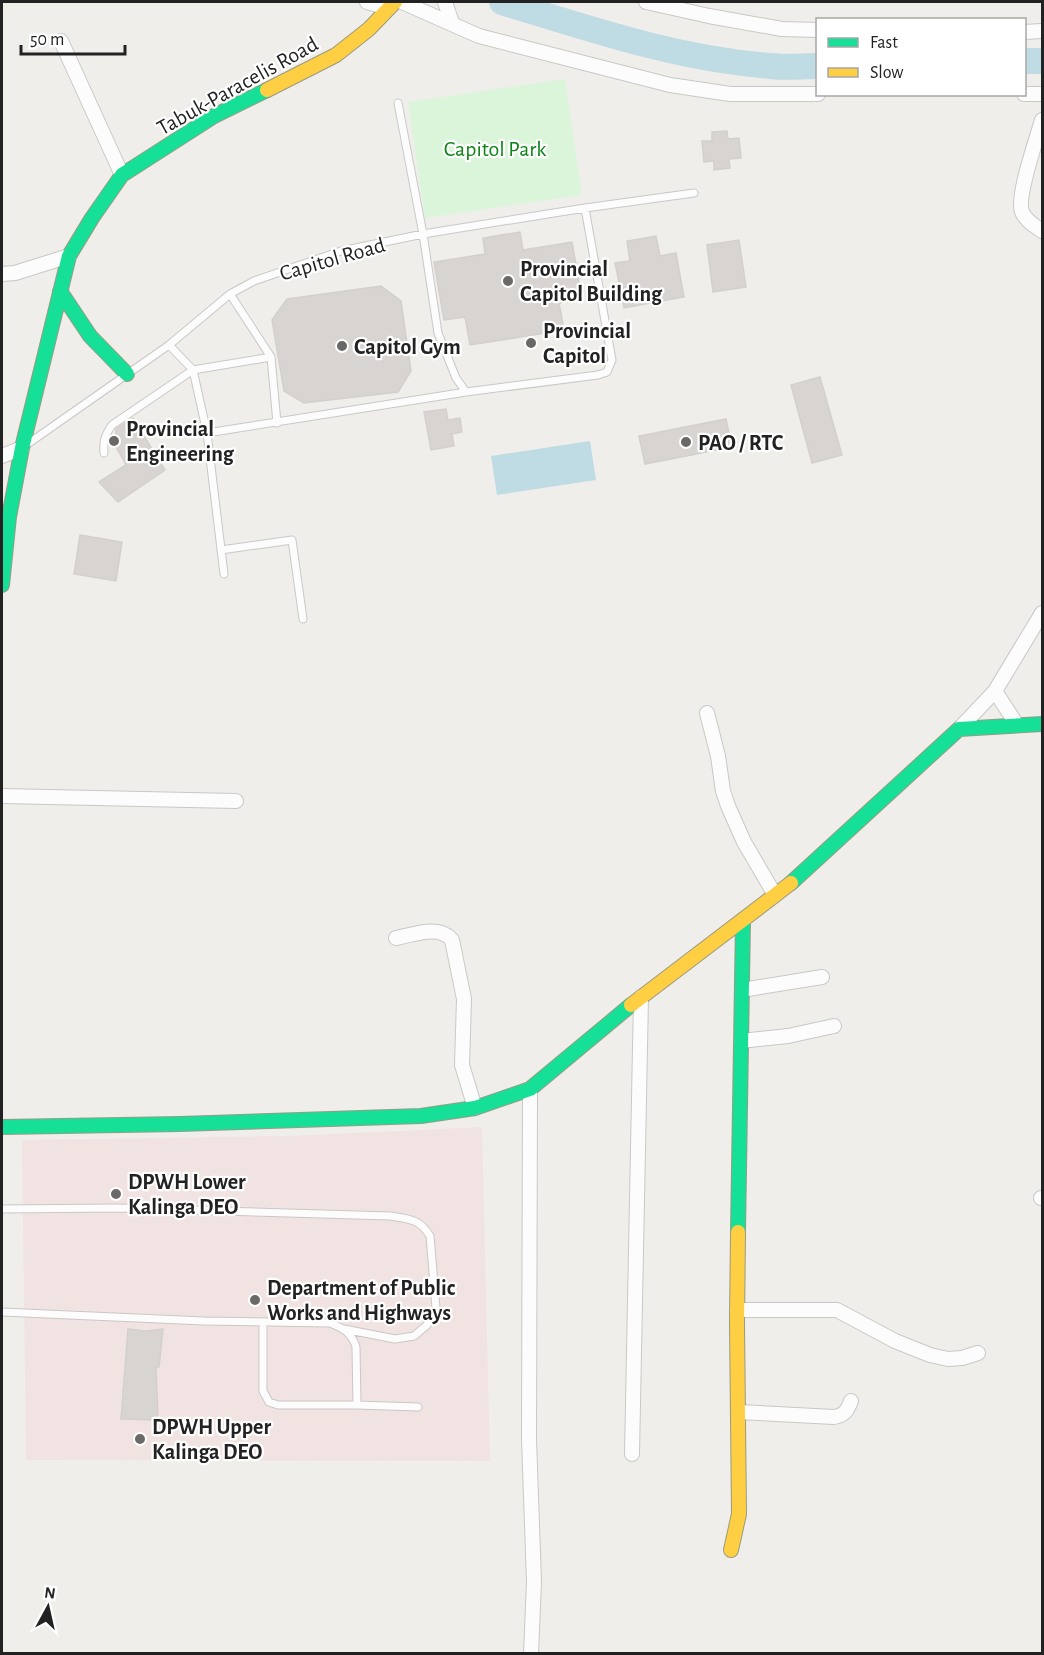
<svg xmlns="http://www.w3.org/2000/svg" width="1044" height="1655" viewBox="0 0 1044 1655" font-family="'Alegreya Sans',sans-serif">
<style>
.commercial{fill:#f1e3e1}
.park{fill:#daf5da}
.water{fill:#bfdbe3}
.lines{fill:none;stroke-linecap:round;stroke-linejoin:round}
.river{stroke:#bfdbe3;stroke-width:26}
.building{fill:#d7d4d2;stroke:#d3d0cc;stroke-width:1.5}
.lane-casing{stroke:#c9c8c7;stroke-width:9}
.street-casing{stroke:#c9c8c7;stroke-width:16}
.fast-casing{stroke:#999a82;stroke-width:16}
.slow-casing{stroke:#999a82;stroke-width:16}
.lane{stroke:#fdfcfc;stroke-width:7}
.street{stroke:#fdfcfc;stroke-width:14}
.fast{stroke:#16e098;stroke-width:14}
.slow{stroke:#ffcf43;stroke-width:14}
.poi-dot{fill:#6a6968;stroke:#fff;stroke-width:2}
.labels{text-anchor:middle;stroke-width:4.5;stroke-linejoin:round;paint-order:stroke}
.street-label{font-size:22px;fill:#222;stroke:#fff}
.park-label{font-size:22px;fill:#0c8416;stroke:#fff}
.poi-label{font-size:22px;font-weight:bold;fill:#222;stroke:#fff;text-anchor:start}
</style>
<rect width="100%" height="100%" fill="#f0eeeb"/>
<path class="commercial" d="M482,1127L490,1461L26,1460L22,1140L291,1136Z"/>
<path class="park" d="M565,79L582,195L425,218L408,102Z"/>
<path class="water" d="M590,441L596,480L497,495L491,456Z"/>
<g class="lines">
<path class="river" d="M502,2C590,29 678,59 771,66C786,68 802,66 818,66
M1024,61H1042"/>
</g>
<path class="building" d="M727,131L728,139L739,138L741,158L729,159L730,168L714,170V161L704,162L702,141H712V132Z
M520,232L523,250L572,242L582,299L559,303L564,330L470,345L465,317L444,320L434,262L485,254L483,238Z
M656,236L660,256L676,253L684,297L624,308L615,263L630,261L627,241Z
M739,240L746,287L713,292L707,245Z
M381,286L401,301L411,371L398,392L304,403L284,391L272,320L287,299Z
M820,377L842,455L812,463L791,385Z
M446,409L448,420L460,418L462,432L452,434L454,446L431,450L424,412Z
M133,418L165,470L118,502L99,482L126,465L115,445L116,429Z
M726,419L732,447L645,464L639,436Z
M80,535L122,542L116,581L74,574Z
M128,1329L146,1331L163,1329L159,1367H156L158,1420L121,1419Z"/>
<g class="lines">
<g class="lane-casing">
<path id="lane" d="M398,103L423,234L438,333L456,378L466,392
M230,294L271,357L277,423
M169,345L193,370L207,433L224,574
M207,433L466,392L598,375L607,372L612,360L585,208
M29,443L169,345L230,294L254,281L341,251L423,234L585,208L694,193
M104,453C103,441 105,435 112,425L193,370L271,357
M221,550L292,540L303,619
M2,1209L117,1208L390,1216C409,1219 420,1219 430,1236L436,1308L427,1325L414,1336L395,1339L344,1329
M2,1312L204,1321L330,1323C343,1328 352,1333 356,1347L357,1405L418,1407
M263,1322V1391L269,1402L278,1405H357"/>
</g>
<g class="street-casing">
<path id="street" d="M367,2L388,8
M402,2L479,36L670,85L730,94H818
M445,2L452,23
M646,2L709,16L782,29L818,30
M1024,32L1042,31
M61,41L122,175
M1024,94H1042
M1042,120C1037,138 1016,197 1022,212C1026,221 1035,226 1042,231
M2,274L15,273L69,256
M2,456L22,448
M995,691L1017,725
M707,713L718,756L723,791L728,806L744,842L775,895
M959,729L995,691L1042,613
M2,796L236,801
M396,938C413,935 439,924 452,940L464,999L462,1065L475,1108
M742,990L822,977
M741,1041L788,1036L834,1026
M530,1089L529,1439L534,1582L531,1654
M1041,1198H1042
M737,1310H837L895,1341L930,1355L948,1359L962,1358L978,1353
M738,1412L834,1417C845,1415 847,1411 851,1401
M632,1454L641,997"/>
</g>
<g class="fast-casing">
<path id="fast" d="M60,291L90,336L127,374
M2,585L9,517L22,448L69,256L92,218L122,175L214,116L267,90
M791,883L959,729L1042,724
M2,1127L180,1124L421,1116L475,1108L530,1089L631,1005
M738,1232L743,920"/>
</g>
<g class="slow-casing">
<path id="slow" d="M267,90L336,55L369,29L395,2
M631,1005L791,883
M731,1550L739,1514L737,1323L738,1232"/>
</g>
<use href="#lane" class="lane"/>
<use href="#street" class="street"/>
<use href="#fast" class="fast"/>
<use href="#slow" class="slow"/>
</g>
<g class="poi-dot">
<circle cx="508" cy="281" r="6"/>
<circle cx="531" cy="343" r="6"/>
<circle cx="342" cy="346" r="6"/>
<circle cx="114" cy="441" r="6"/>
<circle cx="686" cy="442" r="6"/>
<circle cx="116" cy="1194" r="6"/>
<circle cx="255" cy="1300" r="6"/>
<circle cx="140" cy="1439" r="6"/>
</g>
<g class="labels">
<g class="street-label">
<text transform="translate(237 85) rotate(-29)" y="8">Tabuk-Paracelis Road</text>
<text transform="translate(332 258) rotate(-16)" y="8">Capitol Road</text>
</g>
<g class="park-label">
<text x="495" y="156">Capitol Park</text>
</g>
<g class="poi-label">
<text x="520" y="276">Provincial<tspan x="520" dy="25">Capitol Building</tspan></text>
<text x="543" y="338">Provincial<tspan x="543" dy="25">Capitol</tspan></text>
<text x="354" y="354">Capitol Gym</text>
<text x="126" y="436">Provincial<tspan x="126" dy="25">Engineering</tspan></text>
<text x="698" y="450">PAO / RTC</text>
<text x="128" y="1189">DPWH Lower<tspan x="128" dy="25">Kalinga DEO</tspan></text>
<text x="267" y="1295">Department of Public<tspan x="267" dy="25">Works and Highways</tspan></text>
<text x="152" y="1434">DPWH Upper<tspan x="152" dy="25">Kalinga DEO</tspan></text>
</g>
</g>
<rect width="1044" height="1655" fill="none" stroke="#222222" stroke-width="6"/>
<rect x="816" y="18" width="210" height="78" fill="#ffffff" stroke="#a7a7a7" stroke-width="1.5"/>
<rect x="828" y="38" width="30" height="9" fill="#16e098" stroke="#a7a7a7" stroke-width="1.5"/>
<text x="870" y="48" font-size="18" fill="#222222">Fast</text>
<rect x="828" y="68" width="30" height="9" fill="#ffcf43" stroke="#a7a7a7" stroke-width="1.5"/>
<text x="870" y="78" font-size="18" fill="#222222">Slow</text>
<g transform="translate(48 1607) rotate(8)" stroke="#ffffff" stroke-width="4.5" paint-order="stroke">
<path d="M0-4.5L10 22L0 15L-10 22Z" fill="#222222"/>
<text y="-9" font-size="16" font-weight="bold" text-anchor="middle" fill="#222222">N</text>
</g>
<path d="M21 45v9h104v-9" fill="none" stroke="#222222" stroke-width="3"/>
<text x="30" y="45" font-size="18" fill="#222222" stroke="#ffffff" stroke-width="4.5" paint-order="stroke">50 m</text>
</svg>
